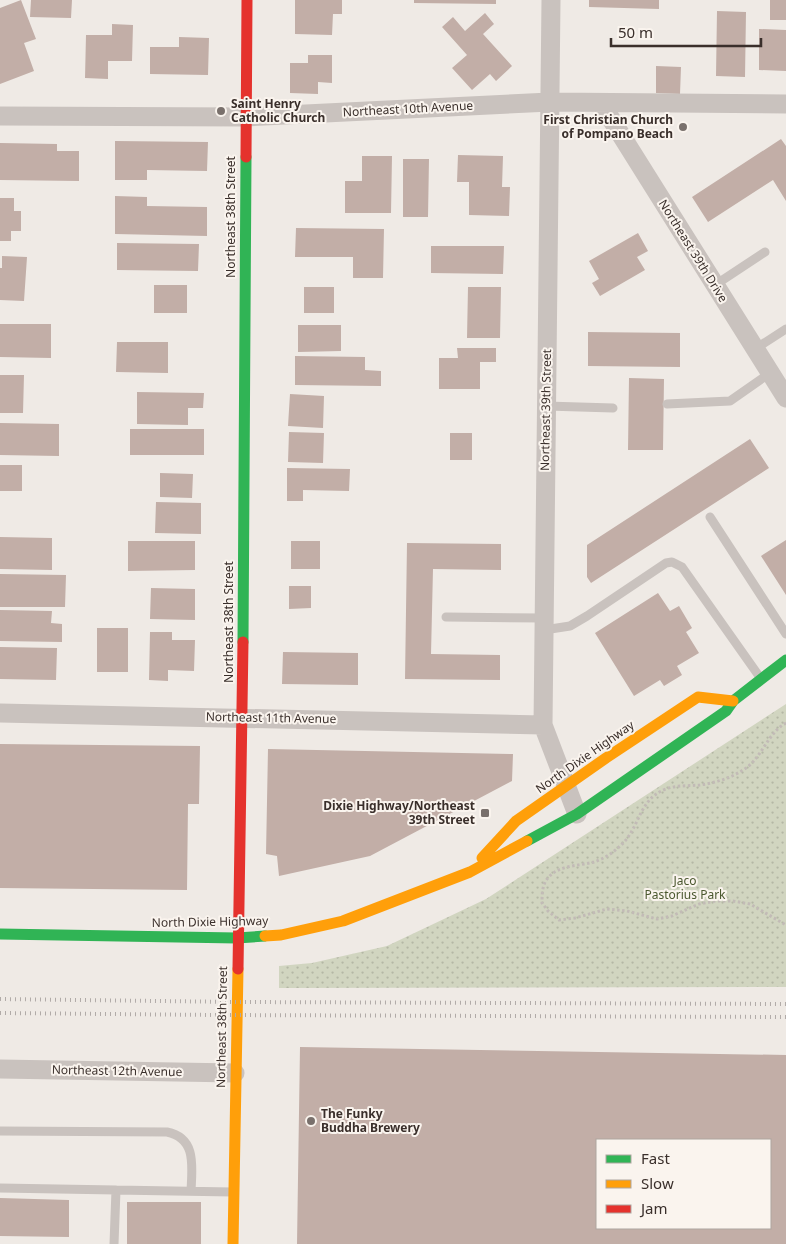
<svg xmlns="http://www.w3.org/2000/svg" width="786" height="1244" viewBox="0 0 786 1244" font-family="'Noto Sans',sans-serif">
<style>
.park{fill:url(#park-dots)}
.building{fill:#c2aea7;fill-rule:evenodd}
.lines{fill:none;stroke-linecap:round;stroke-linejoin:round}
.path{stroke:#c2bbb6;stroke-width:3;stroke-dasharray:2.5 2.5;stroke-linecap:butt}
.lane{stroke:#c9c2be;stroke-width:9}
.street{stroke:#c9c2be;stroke-width:19}
.fast{stroke:#30b455;stroke-width:11}
.slow{stroke:#ff9f0a;stroke-width:11}
.jam{stroke:#e5322d;stroke-width:11}
.rail{stroke:#b1aba8;stroke-width:4;stroke-dasharray:1 4;stroke-linecap:butt}
.poi-dot{fill:#79706c;stroke:#faf4ee;stroke-width:2}
.labels{text-anchor:middle;stroke-width:4;stroke-linejoin:round;paint-order:stroke}
.poi-label{font-size:12px;font-weight:bold;fill:#3a2f2b;stroke:#faf4ee;text-anchor:start}
.street-label{font-size:12px;fill:#3a2f2b;stroke:#faf4ee}
.park-label{font-size:12px;fill:#4b582f;stroke:#faf4ee}
</style>
<defs>
<pattern id="park-dots" width="8" height="8" patternUnits="userSpaceOnUse" patternTransform="scale(1.25)"><rect width="8" height="8" fill="#d1d5c0"/><path d="M2 2h.1M6 6h.1" fill="none" stroke="#b4b7a5" stroke-width="1.8" stroke-linecap="round"/></pattern>
</defs>
<rect width="100%" height="100%" fill="#efeae5"/>
<path class="park" d="M786,704V987L279,988V966L312,963L387,946L486,899Z"/>
<path class="building" d="M21,0L36,39L24,43L34,71L0,84V8Z
M31,0H72L71,18L30,17Z
M295,0H342V14H333L332,35L295,34Z
M414,0H496V4L414,3Z
M589,0H659V9L589,7Z
M770,0H786V20H770Z
M717,11L746,12L745,77L716,76Z
M485,13L494,24L483,34L512,66L496,81L490,74L472,90L452,68L467,55L442,27L453,17L465,31Z
M112,24L133,25L132,61H108V79L85,78L86,35H112Z
M759,29L786,30V71L759,70Z
M179,37L209,38L208,75L150,74V47H179Z
M308,55H332V83L318,82V94L290,93V63H308Z
M656,66L681,67L680,94L656,93Z
M781,139L786,146V201L773,180L708,222L692,197Z
M115,141L208,142L207,171L147,170V180H115Z
M0,143L57,144V151H79V181L0,180Z
M458,155L503,156L502,187H510L509,216L469,215V182H457Z
M362,156H392L391,213H345V181H362Z
M403,159H429L428,217H403Z
M115,196L147,197V206L207,207V236L115,234Z
M0,198H14V211H21V231H11V241H0Z
M296,228L384,229L383,278H353V257H295Z
M638,233L648,251L637,257L645,270L600,296L592,283L599,279L589,261Z
M117,243L199,244L198,271L117,270Z
M431,246H504L503,274L431,273Z
M2,256L27,257L24,301L0,300V268H2Z
M154,285H187V313H154Z
M304,287H334V313H304Z
M468,287H501L500,338H467Z
M0,324H51V358L0,357Z
M298,325H341V351L298,352Z
M588,332L680,333V367L588,366Z
M117,342H168V373L116,372Z
M457,348H496V362H480V389H439V358H458Z
M295,356L365,357V370L381,371V386L295,385Z
M0,375H24L23,413H0Z
M629,378L664,379L663,450H628Z
M137,392L204,393L203,408H188V425L137,424Z
M290,394L324,396L323,428L288,426Z
M0,423L59,424V456L0,455Z
M130,429H204V455H130Z
M289,432L324,433L323,463L288,462Z
M450,433H472V460H450Z
M750,439L769,468L591,583L587,577V545Z
M0,465H22V491H0Z
M287,468L350,469L349,491L303,490V501H287Z
M160,473L193,474L192,498L160,497Z
M156,502L201,503V534L155,533Z
M0,537L52,538V570L0,569Z
M786,540V595L761,556Z
M128,541H195V570L128,571Z
M291,541H320V569H291Z
M407,543L501,544V570L433,569L431,654L500,655V680L405,679Z
M0,574L66,575L65,607H0Z
M289,586H311V608L289,609Z
M151,588L195,589V620L150,619Z
M658,593L670,611L679,606L692,628L686,632L699,653L677,666L682,675L664,686L660,680L634,696L595,633Z
M0,610L52,611L51,623L62,624V642L0,641Z
M97,628H128V672H97Z
M150,632H172V640H195L194,671L168,670V681L149,680Z
M0,647L57,648L56,680L0,679Z
M283,652L358,653V685L282,684Z
M0,744L200,746L199,804H188L187,890L0,888Z
M268,749L513,754L512,781L370,856L279,876L277,856L266,854Z
M300,1047L786,1055V1244H297ZM597,1140H770V1228H597Z
M0,1198L69,1200V1237L0,1236Z
M127,1202H201V1244H127Z"/>
<g class="lines">
<path class="path" d="M786,723C767,733 762,759 743,770C731,778 715,783 700,785C689,786 677,785 666,789C638,799 640,829 620,846C613,853 603,859 594,862C579,866 558,865 548,878C542,884 542,895 542,903L548,911L559,920L575,918L607,909L627,911L657,919L672,916L699,904L716,901H733L750,904L786,925"/>
<path class="lane" d="M715,285L765,252
M755,349L786,329
M667,404L730,401L770,373
M546,406L613,408
M710,517L786,634
M446,617L544,618
M544,630L570,626L587,616L666,563L672,562L682,567L759,676
M0,1131L167,1132C197,1138 192,1167 191,1191
M0,1188L232,1192
M114,1244L116,1190"/>
<path class="street" d="M551,0L543,725L577,814
M601,103L786,398
M0,116L245,117L550,102L786,104
M0,713L543,725
M0,1069L235,1073"/>
<path class="fast" d="M243,642L246,157
M527,841L577,814L726,711L733,701L786,660
M0,934L237,938L265,936"/>
<path class="slow" d="M482,858L516,821L606,758L698,697L733,701
M265,936L281,935L343,921L470,872L527,841
M233,1244L238,969"/>
<path class="jam" d="M246,157L247,0
M238,969L243,642"/>
<path class="rail" d="M0,999L237,1002L786,1004
M0,1013L216,1015L786,1017"/>
</g>
<g class="poi-dot">
<circle cx="221" cy="111" r="5"/>
<circle cx="683" cy="127" r="5"/>
<rect x="480" y="808" width="10" height="10" rx="2.5"/>
<circle cx="311" cy="1121" r="5"/>
</g>
<g class="labels">
<g class="poi-label">
<text x="231" y="108">Saint Henry<tspan x="231" dy="14">Catholic Church</tspan></text>
<text x="673" y="124" text-anchor="end">First Christian Church<tspan x="673" dy="14">of Pompano Beach</tspan></text>
<text x="475" y="810" text-anchor="end">Dixie Highway/Northeast<tspan x="475" dy="14">39th Street</tspan></text>
<text x="321" y="1118">The Funky<tspan x="321" dy="14">Buddha Brewery</tspan></text>
</g>
<g class="street-label">
<text transform="translate(408 109) rotate(-3)" y="4">Northeast 10th Avenue</text>
<text transform="translate(231 217) rotate(-90)" y="4">Northeast 38th Street</text>
<text transform="translate(693 251) rotate(58)" y="4">Northeast 39th Drive</text>
<text transform="translate(546 410) rotate(-89)" y="4">Northeast 39th Street</text>
<text transform="translate(229 622) rotate(-90)" y="4">Northeast 38th Street</text>
<text transform="translate(271 718) rotate(1)" y="4">Northeast 11th Avenue</text>
<text transform="translate(585 757) rotate(-35)" y="4">North Dixie Highway</text>
<text transform="translate(210 922) rotate(-1)" y="4">North Dixie Highway</text>
<text transform="translate(222 1027) rotate(-89)" y="4">Northeast 38th Street</text>
<text transform="translate(117 1071) rotate(1)" y="4">Northeast 12th Avenue</text>
</g>
<g class="park-label">
<text x="685" y="885">Jaco<tspan x="685" dy="14">Pastorius Park</tspan></text>
</g>
</g>
<rect x="596" y="1139" width="175" height="90" fill="#faf4ee" stroke="#ada5a0"/>
<rect x="606" y="1155" width="25" height="8" fill="#30b455" stroke="#ada5a0"/>
<text x="641" y="1164" font-size="15" fill="#3a2f2b">Fast</text>
<rect x="606" y="1180" width="25" height="8" fill="#ff9f0a" stroke="#ada5a0"/>
<text x="641" y="1189" font-size="15" fill="#3a2f2b">Slow</text>
<rect x="606" y="1205" width="25" height="8" fill="#e5322d" stroke="#ada5a0"/>
<text x="641" y="1214" font-size="15" fill="#3a2f2b">Jam</text>
<path d="M611 38v8h150v-8" fill="none" stroke="#3a2f2b" stroke-width="2.5"/>
<text x="618" y="38" font-size="15" fill="#3a2f2b" stroke="#faf4ee" stroke-width="4" paint-order="stroke">50 m</text>
</svg>
